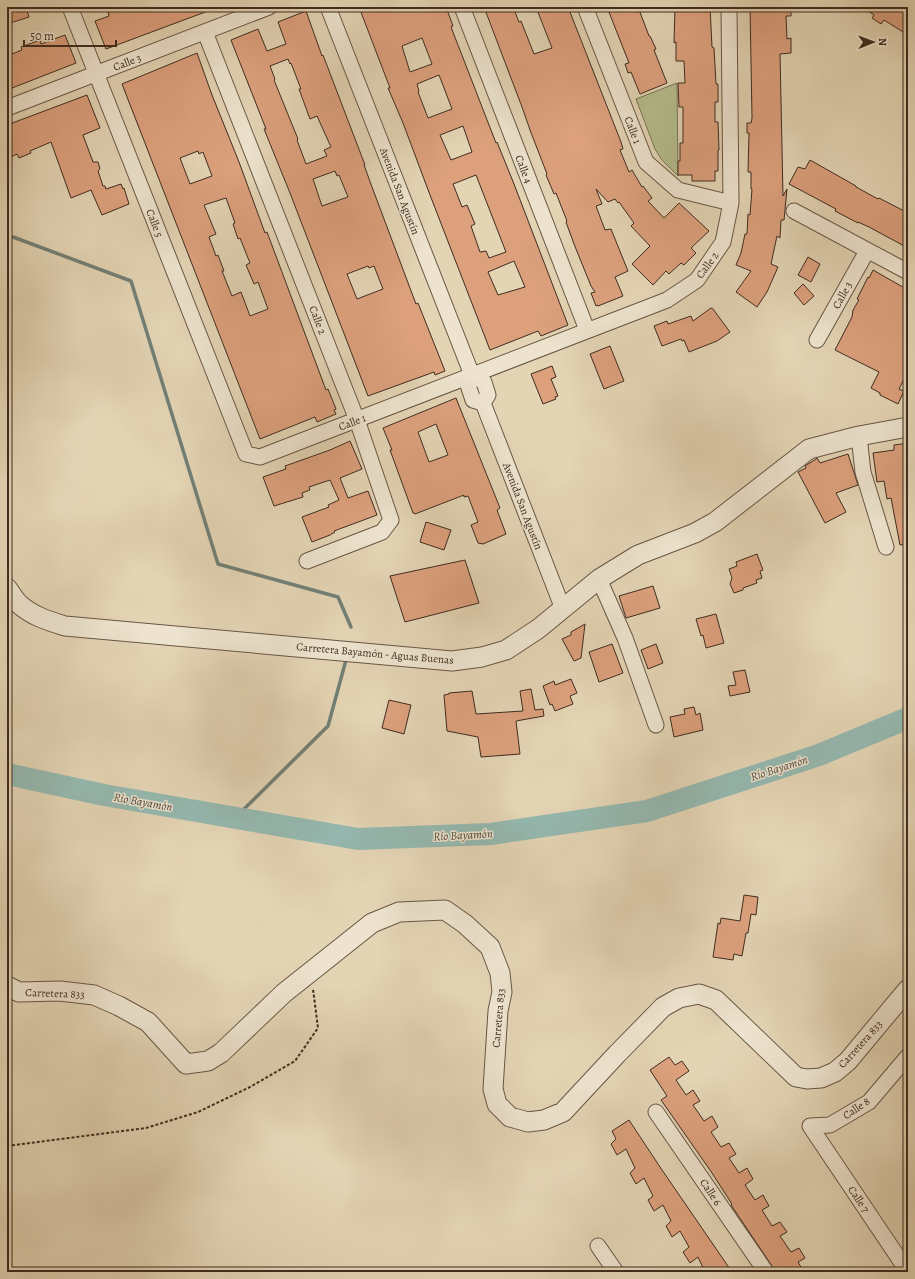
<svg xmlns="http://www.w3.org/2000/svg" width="915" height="1279" viewBox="0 0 915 1279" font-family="Alegreya,serif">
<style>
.green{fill:#b4bc8c;stroke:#7a7456}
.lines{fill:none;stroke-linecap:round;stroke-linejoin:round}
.stream{stroke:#738076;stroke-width:3.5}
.river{stroke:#95b8af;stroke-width:22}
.building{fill:#dca07d;stroke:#3f2c20;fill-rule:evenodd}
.minor-casing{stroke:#685645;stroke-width:17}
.tertiary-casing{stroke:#685645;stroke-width:21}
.path{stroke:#3f2c20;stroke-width:2;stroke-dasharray:3 2;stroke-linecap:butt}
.minor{stroke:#ede3ce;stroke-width:15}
.tertiary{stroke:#ede3ce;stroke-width:19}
.labels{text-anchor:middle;stroke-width:3;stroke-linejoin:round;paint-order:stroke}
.street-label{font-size:11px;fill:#3f2c20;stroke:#ede3ce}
.water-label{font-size:12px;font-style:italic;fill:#50483d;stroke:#ede3ce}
</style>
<rect width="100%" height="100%" fill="#e3d4b4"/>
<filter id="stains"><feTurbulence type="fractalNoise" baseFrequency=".005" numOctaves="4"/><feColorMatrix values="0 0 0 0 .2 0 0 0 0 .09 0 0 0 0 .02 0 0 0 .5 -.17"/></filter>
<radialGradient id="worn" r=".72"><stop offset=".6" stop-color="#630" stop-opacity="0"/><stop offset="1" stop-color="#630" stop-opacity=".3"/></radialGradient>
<path class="green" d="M677,83L678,176L662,160L655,149L636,99Z"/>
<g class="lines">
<path class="stream" d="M7,237H13L131,281L218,564L338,597L351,627
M235,818L328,726L346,660"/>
<path class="river" d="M7,774L104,795L358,839L491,834L647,811L819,755L908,718"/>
</g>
<path class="building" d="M7,7H26L29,17L7,24Z
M121,7H216V8L106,49L95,21L109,16L108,12Z
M359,7H446L453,26L451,27L496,143L497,142L514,184L568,325L541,336L538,331L490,350L430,195L403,123L388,88H390ZM422,38L432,64L410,72L402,46ZM439,75L452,109L428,118L418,92L419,91L417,84ZM463,126L472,152L451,160L440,135ZM476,175L506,252L489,258L486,251L480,252L471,226L475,224L467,205L462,207L453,184ZM514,261L525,287L498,295L488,272Z
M484,7H513L519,22L521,21L534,54L552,48L536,7H568L621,142L623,149L620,150L629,172L632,170L642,187L643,186L652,198L648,201L664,218L679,203L709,231L691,248L696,253L684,265L681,263L669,274L666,271L653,285L632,264L650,246L631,226L634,223L619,202L618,203L615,199L608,202L596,189L602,204L596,206L605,230L611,229L628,271L615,277L623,296L598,306V305L596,306L591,293L595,292L591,286L574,244L566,222L567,221L556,193L554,194L546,175L547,174L530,130L522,107Z
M607,7H638L649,36H650L656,49L654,50L667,83L640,94L631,72L628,73L625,64L629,63Z
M675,7H710L712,47L714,48L716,84H718V102H715V122H718L719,150H718V171H715V181H692V175H678V161H680V143H683V107H679L678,83H685L684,61H676V42L674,43Z
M750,7H791V16H786L787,39L791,38V53L780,54L783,196L787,189L784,220H781L780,238L777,236L771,264L778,267L767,292L757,307L736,292L751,271L736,265L741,253L745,234H747L748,214L750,215L752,189H751V172H748L749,133H747V123H751L752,118Z
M862,7H908V35L884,20L881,24L872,18L874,15Z
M306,11L322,56L323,55L365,165H364L372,187L416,304L418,303L445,371L435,375L434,372L368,396L290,193L264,129H266L231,40L258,29L267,51L286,44L278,22ZM288,59L290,64L291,63L301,89H299L310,119L317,116L331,147L324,150L327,156L306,164L297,140L298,139L274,80L275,79L270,66ZM335,171L337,176L339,175L348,197L322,206L313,179ZM368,266L369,268L374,266L383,289L357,299L347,274Z
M65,35L76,63L7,90V56L22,50L21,47L40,40L41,44Z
M197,53L212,95L239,162L265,233L267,232L326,390L328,389L336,409L334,410L336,414L317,422L315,417L260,439L122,84ZM198,151L199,154L203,152L212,176L190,184L180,158ZM226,198L235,223L233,224L238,239L240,238L250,263L246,265L254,284L258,282L268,309L250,316L241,292L232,296L222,271H224L218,255L216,256L209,237L216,234L204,205Z
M87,95L100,128L83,135L93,162H98L100,169L98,171L103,186H105L106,189L121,184L123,189L124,188L129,204L102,215L91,190L71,198L51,142L30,151L31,153L19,158L17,154L7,159V125Z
M810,160L856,186V187L878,199L879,198L908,213V248L869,227L858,222V223L835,211L836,209L789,184L798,167L805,169Z
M808,257L820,264L811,282L798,275Z
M873,270L908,290V371L899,389L904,391L898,404L880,395V393L871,388L879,372L835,350L852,317L853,310L859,300L857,299L868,277L869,278Z
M803,284L814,296L804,305L794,293Z
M711,308L713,309L730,332L717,341L689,352L684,340L682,341L681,339L662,346L654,326L667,321L668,324L691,316L693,321Z
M610,346L624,381L604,389L590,354Z
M552,366L556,377L551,379L558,396L555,397L556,399L543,404L531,374Z
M456,398L500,508L497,510L506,534L483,544L478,543L471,525L478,522L468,496L464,497V495L415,514L414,513H413L390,450H392L383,428ZM436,424L448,455L429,462L418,432Z
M350,441L362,469L340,478L348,498L368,491L377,515L334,531L335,532L330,535L312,542L302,517L329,507L328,505L339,500L330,480L309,487L310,490L302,493L303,497L274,506L263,477L286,469L285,466L330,450Z
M908,443V544L900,545L891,498L887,499L884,481L877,482L873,453L894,450V445Z
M848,454L858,485L836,493L846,512L825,523L798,472L806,468L805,466L816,459L817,458L820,463Z
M426,522L451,530L444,550L420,542Z
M757,554L763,570L760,571L762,578L756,580L757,583L743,588V590L734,593L730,584L732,578L729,569L737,566L736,562Z
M465,560L479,603L405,622L390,576Z
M653,586L660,608L626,618L619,596Z
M716,614L724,643L706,648L703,635L701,636L696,619Z
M585,624L581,658L574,661L562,639L571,635V632Z
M612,644L623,673L599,682L589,652Z
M656,644L663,663L648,669L641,650Z
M745,670L750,692L730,696L728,686L736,685L733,672Z
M571,679L577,693L570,696L573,704L555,711L552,704L550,705L543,686L554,681L555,685Z
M531,689L535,710L543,709L544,716L516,721L520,754L481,757L478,737L447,731L444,695L449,694V693L472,691L476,714L523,711L520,691Z
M389,700L411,705L404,734L382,728Z
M694,707L696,715L700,713L703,730L674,737L670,717L685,714L684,709Z
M744,895L758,897L756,915L751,914L748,933H746L742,956L734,954L733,960L713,957L718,923L720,924L721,918L740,921Z
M669,1057L675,1065L682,1061L689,1071L676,1080L686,1095L693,1090L700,1101L693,1105L704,1121L712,1116L718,1127L711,1132L721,1147L729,1143L736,1154L729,1158L739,1173L747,1168L753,1179L745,1185L755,1200L763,1195L769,1206L762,1210L772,1226L780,1222L787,1232L780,1236L791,1252L799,1248L805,1258L798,1262L804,1272H776L731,1205L732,1204L710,1170L661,1100L667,1096L650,1070Z
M629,1120L660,1167L732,1272H705L698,1257L690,1263L683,1252L689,1247L680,1231L672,1237L666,1226L671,1221L663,1205L654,1211L648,1200L653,1196L644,1178L636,1184L630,1173L635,1168L626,1149L617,1155L611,1144L616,1139L612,1131Z"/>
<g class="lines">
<g class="minor-casing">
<path id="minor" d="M70,7L246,454L260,457L667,300L697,280L723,242L731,203L729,7
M328,7L472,375L484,382L488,395L483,403
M462,7L587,330
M585,7L646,162L678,190L731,203
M205,32L357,420L391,520L382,532L307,561
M7,108L269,7
M794,211L908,272
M817,340L867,251
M472,375L468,385L473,400L483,403L563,609
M859,436L863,472L886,547
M599,579L625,638L656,725
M908,1056L869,1102L830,1125L810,1126L908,1272
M656,1112L766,1272
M598,1246L616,1272"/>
</g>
<g class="tertiary-casing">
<path id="tertiary" d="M7,588C11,593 14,599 19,604C32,616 49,621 65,626L452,661L482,657L506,650L538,629L599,579L638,555L695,533L715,522L809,449L859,436L908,427
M7,986L19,992L60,991L94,995L119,1006L148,1022L186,1064L208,1061L221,1053L284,993L372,923L399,912L445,910L465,924L490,947L500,973L502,992L498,1011L493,1089L497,1104L510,1117L528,1122L544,1120L563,1112L617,1054L663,1007L679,998L699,994L716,1000L796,1077L807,1079L821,1078L835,1072L848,1061L908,989"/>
</g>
<path class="path" d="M7,1146L146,1128L198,1112L250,1087L295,1061L318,1028L313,989"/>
<use href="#minor" class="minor"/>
<use href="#tertiary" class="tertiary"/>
</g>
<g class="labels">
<g class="street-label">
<text transform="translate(127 62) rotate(-21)" y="4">Calle 3</text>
<text transform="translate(633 130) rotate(69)" y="4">Calle 1</text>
<text transform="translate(524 169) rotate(69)" y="4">Calle 4</text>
<text transform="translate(400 191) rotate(69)" y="4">Avenida San Agustín</text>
<text transform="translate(155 223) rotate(69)" y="4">Calle 5</text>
<text transform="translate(707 265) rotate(-54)" y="4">Calle 2</text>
<text transform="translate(842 295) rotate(-61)" y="4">Calle 3</text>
<text transform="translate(318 320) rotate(69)" y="4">Calle 2</text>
<text transform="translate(352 422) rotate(-21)" y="4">Calle 1</text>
<text transform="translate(523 506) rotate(69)" y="4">Avenida San Agustín</text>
<text transform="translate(375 653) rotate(5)" y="4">Carretera Bayamón - Aguas Buenas</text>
<text transform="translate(55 993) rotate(2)" y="4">Carretera 833</text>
<text transform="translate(498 1018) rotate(-85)" y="4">Carretera 833</text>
<text transform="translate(860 1044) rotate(-48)" y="4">Carretera 833</text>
<text transform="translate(856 1108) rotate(-34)" y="4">Calle 8</text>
<text transform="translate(711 1192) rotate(56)" y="4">Calle 6</text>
<text transform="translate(859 1199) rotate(56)" y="4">Calle 7</text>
</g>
<g class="water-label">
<text transform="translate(779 768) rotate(-18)" y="4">Río Bayamón</text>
<text transform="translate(143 802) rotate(10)" y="4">Río Bayamón</text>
<text transform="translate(463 835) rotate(-3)" y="4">Río Bayamón</text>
</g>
</g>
<rect width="915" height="1279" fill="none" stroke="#e3d4b4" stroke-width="24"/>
<rect x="8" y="8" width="899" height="1263" fill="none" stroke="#3f2c20" stroke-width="2"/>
<rect x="12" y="12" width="891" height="1255" fill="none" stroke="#3f2c20"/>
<g transform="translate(873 42) rotate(89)" stroke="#ede3ce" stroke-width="3" paint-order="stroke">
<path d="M0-3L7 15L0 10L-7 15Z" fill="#3f2c20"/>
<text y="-6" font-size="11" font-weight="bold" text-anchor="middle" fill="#3f2c20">N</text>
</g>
<path d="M24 40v6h92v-6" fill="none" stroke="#3f2c20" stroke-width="2"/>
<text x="30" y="40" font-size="12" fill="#3f2c20" stroke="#ede3ce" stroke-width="3" paint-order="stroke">50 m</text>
<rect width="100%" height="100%" filter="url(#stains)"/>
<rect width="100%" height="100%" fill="url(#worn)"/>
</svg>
